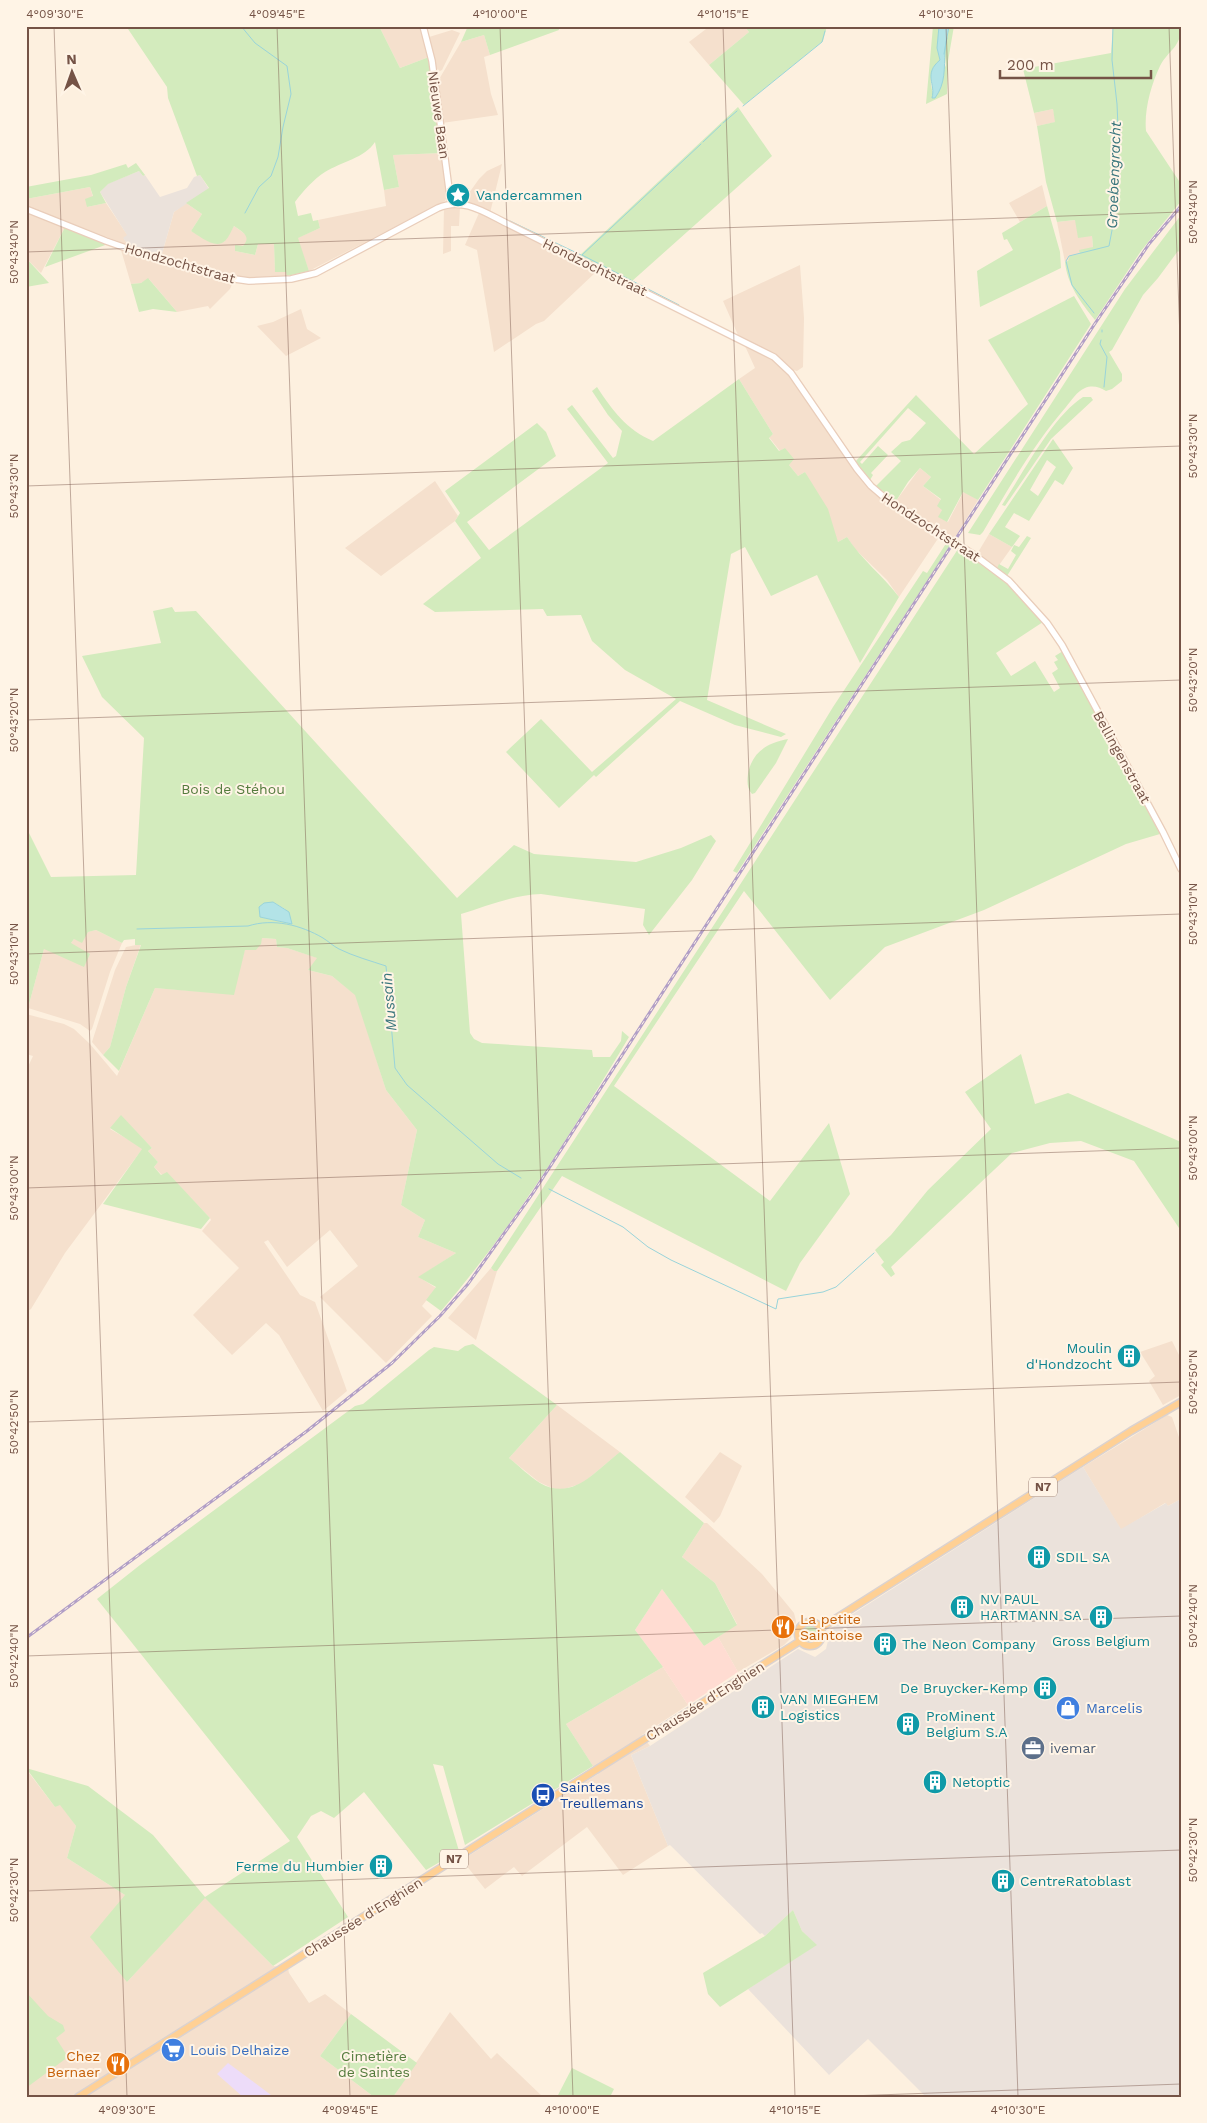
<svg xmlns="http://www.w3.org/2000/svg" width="1207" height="2123" viewBox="0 0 1207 2123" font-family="'Work Sans',sans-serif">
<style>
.residential{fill:#f5e0cd}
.commercial{fill:#ffdcd2}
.industrial{fill:#ebe2db}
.education{fill:#eddcf9}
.green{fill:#d3ebbd;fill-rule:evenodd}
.water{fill:#b3e3e7;stroke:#99d4da}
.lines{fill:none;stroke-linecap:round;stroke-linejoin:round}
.stream{stroke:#99d4da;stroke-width:1}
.secondary-casing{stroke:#e9cdba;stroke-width:8}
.primary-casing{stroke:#dbd2cf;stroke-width:9}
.secondary{stroke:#fff;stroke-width:5.5}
.primary{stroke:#ffd094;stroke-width:6}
.rail-casing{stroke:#b19ec6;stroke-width:3}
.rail{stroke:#fff4e6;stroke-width:1;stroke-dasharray:4;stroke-linecap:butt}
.ticks{fill:none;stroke:#755346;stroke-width:1;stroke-opacity:0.45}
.labels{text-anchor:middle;stroke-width:4;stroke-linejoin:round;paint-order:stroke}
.shield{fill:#fff4e6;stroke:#9e8376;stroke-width:1}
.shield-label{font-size:12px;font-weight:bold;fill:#755346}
.street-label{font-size:14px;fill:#755346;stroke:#fff4e6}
.culture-label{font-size:14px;fill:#0d838f;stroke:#fff4e6;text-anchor:start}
.park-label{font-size:14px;fill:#547b3d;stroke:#fff4e6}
.food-label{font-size:14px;fill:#c56008;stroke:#fff4e6;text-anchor:start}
.shop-label{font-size:14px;fill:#366cbe;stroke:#fff4e6;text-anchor:start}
.service-label{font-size:14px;fill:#4e5e75;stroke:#fff4e6;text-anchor:start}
.transit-label{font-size:14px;fill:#164399;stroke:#fff4e6;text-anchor:start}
.water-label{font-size:15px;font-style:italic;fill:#39757c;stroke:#fff4e6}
.neatline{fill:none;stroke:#755346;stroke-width:2}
.ticks-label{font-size:12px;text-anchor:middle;fill:#755346}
</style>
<rect width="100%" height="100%" fill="#fdf0df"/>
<path class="residential" d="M379,26H422L429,57L400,68Z
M710,26H744L749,32L709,65L689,42Z
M452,30L460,33L442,70L440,71L435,67L429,37Z
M484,35L490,55L484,57L491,94L498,115L442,123L438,81L461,42Z
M1053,109L1056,122L1037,126L1034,113Z
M443,153L448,194L445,201L309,271L297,238L320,228L318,220L386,206L384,190L399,187L393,155Z
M502,164L490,213L464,200L479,179L487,171Z
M1042,185L1047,206L1020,222L1009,203Z
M90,187L93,197L87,207L106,203L128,236L124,239L128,245L26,206V199Z
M186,203L202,214L191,231L224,242L234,226L245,234L248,237L247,242L243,246L235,251L255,255L258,244H274L275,271L287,272V276L245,278L232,277L161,257L174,212Z
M451,206L460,207L459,226H451V251L443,254L444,208Z
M26,211L65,227L41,273L26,258Z
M479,213L596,272L544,321L536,324L494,352L477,250L465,245Z
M1075,220L1092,236L1093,247L1065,262L1057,222Z
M121,250L175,266L233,282L230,289L210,309L208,306L177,312L149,279L141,283L131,284Z
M800,265L804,318L803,367L797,371L790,369L774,354L738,335L723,301Z
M301,309L307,329L321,338L286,356L257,326L273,322Z
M745,346L772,358L787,370L849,463L886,501L939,537L899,597L887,580L855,549L847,537L838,542L805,472L798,476L789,465L785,448L780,451L769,437L773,434L739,379L755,368Z
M920,468L931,477L923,486L941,500L942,510L939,517L948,522L964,491L978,500L954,539L896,501Z
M435,481L458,516L455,521L381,576L345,548Z
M989,534L1012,547L997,568L977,554Z
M96,930L122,943L110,972L92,1029L90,1031L80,1024L28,1008L44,949L71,943L74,939L87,932Z
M262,938L276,939L277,947L287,948L318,958L308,970L332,976L356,995L386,1090L417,1130L401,1205L425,1220L418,1237L456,1253L419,1277L436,1288L422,1306L432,1316L386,1363L320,1297L358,1266L330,1230L287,1267L268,1240L264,1242L300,1295L315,1302L347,1391L323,1411L279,1335L266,1323L232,1355L193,1315L239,1268L202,1231L211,1220L210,1218L167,1173L162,1175L154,1167L158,1162L148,1151L152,1148L121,1116L110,1129L143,1148L65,1253L31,1309L26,1312V1071L33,1056L26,1054V1014L64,1024L74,1029L90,1044L117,1076L155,988L233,994L245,949Z
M141,944L126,987L110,1047L103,1055L92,1042L115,970L126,947Z
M491,1268L494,1271H497L476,1340L448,1318Z
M1172,1341L1181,1359V1395L1163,1405L1149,1381L1155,1376L1140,1352Z
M557,1405L620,1452L583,1483L561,1490L554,1489L539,1482L509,1458Z
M1167,1415L1172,1417L1181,1443V1499L1168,1506L1165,1503L1121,1530L1083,1467Z
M720,1452L742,1466L720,1516L714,1523L685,1497Z
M704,1523H707L762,1574L794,1613L796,1621L791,1638L784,1645L738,1672L718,1637L737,1624L715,1583L682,1557Z
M663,1667L688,1705L642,1735L650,1746L631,1755L668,1846L623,1875L587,1827L522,1876L514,1867L485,1889L462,1860L598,1774L566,1724Z
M26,1769L55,1807L60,1804L76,1826L67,1858L125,1895L127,1982L205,1897L273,1966L288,1968L289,1973L309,2003L325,1994L351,2014L320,2056L374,2097H26Z
M450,2012L491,2059L497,2053L543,2097H393Z"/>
<path class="commercial" d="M662,1589L704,1646L718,1637L738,1672L688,1705L663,1667L635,1630Z"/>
<path class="industrial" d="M139,171L143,176L145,175L160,197L187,188L194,177L200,175L209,189L174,212L161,257L128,245L123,238L127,235L100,192L107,184Z
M1083,1467L1121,1529L1166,1503L1168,1506L1181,1499V2097H926L868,2039L829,2075L748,1989L816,1945L802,1931L793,1910L765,1936L762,1933L760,1934L670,1845L668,1846L631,1755L650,1746L798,1649L815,1657L826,1649L831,1628Z"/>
<path class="education" d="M228,2063L271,2095L274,2097H243L217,2074Z"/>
<path class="green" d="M126,26H379L400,68L429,57L443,153L393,155L399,187L384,190L375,142C365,158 341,162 325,172C314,179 303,191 295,202L298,216L311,213L313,221L318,220L320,228L298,238L309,271L287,276L286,272H275L274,244H258L255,255L235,251V245L243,246C252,236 242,232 234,226C231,231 229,237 225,241C215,250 200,236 191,231L202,214L186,203L209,188L200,175L197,176L168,98L167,87Z
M468,26H558L559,30L490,55L484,35L461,42Z
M744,26H827L823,41L744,105L709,65L749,32Z
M933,26H939L937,48L940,60C930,70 929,81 933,93L946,65L944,49L949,26H954L948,61L947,94L926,104Z
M1113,26H1181C1181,48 1169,49 1160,66C1151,85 1144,110 1146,131L1181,184V201L1141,251L1095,320C1081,303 1067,284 1065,262L1068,261L1070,256L1080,254L1079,250L1093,247L1092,236L1078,238L1075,220L1057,222L1046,182L1037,126L1055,122L1053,109L1034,113L1023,69L1111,53Z
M738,107L772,156L631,282L579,256Z
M136,163L145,175L143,176L139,171L108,184L100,192L106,203L87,207L85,199L93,196L90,187L26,199V187L91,175L126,164L128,168Z
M1047,206L1060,252L1061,268L980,307L977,271L1013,250L1007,239L1004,240L1002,233Z
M1181,215V254L1178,251L1158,278L1143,295L1112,350L1109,352L1122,374V381L1112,389L1106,391C1100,387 1092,385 1085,388C1077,391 1071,401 1066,407C1033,445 1008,489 983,532L980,535L968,533L1125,289Z
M65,227L108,244L45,267Z
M26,258L49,283L26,287Z
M148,278L177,312L153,309L139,312L131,284L141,283Z
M1074,296L1091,324L978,500L963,492L947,522L938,517L942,510L937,506L941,499L923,486L931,477L920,468L908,482L896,501L876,486L901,461L891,452L902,442L910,440L926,423L908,408L860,462L862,464L878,446L888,455L871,473L873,475L870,480L855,462L916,395L974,454L1028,404L988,340Z
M739,379L773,434L769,438L779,451L785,448L794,459L789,465L798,476L805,472L828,509L838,542L847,537C861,559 883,576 899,597L860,663L817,575L771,596L745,547L731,554L707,700L786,734L781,737L735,725L680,701L596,777L594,775L559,808L506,752L541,719L592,772L676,699L625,670L592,641L581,615L547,616L543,609L435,612L423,604L481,558L455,521L460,513L445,491L537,423L546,432L556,456L467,522L489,550L608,463L567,409L572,405L613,458L616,456L622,431L608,415L592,391L597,387C612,410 627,430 653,441Z
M1083,397H1091L1093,400L1051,439L1005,506L1002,505C1023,473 1052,417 1083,397Z
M1053,439L1073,468L1063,485L1055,480L1029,521L1014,513L1005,527L1020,536L1012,547L989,534ZM1047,460L1056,467L1038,496L1030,490Z
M1027,536L1031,538L1007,576L997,568L999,564L1008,569L1016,555L1011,551L1014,545L1019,547Z
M947,542L951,544L737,873L733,871L833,707L923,571L927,573Z
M958,549L1005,581L1043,622L996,653L1011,676L1035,661L1054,692L1060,688L1052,673L1058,669L1054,662L1058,660L1055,656L1063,651L1160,834L1126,844L984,910L885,947L830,1000L744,891L614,1086L770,1201L829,1123L850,1194L800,1263L786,1291L562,1176L497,1271H494L491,1268Z
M172,607L175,612L196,611L457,898L514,845L534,854L546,855L636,862L681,848L711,835L716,841L692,880L649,935L643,925L645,909L541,894C513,895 487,906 461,914L470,1033L474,1039L482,1043L592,1050L593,1057H610L621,1041L622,1031L629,1037C572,1132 513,1227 441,1311L426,1300L436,1287L418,1277L456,1253L418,1237L425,1220L401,1205L417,1130L386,1090L355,995L332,976L308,970L317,958L287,948L277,947L276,939L262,938L261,944L256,950H245L234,995L155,988L119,1071L103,1055L110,1047L126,987L141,945H135V939L124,940L122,943L96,930L88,932L82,943L74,939L71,943L90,954L84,967L44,949L28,1008H26V827L51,877L136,875L144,738L102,697L82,656L161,643L153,611ZM273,902L285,909L292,924L260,917Z
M788,739L776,763L755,793L752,794C747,788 747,782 748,774C752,752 767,743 788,739Z
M1021,1054L1035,1104L1068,1093L1181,1142V1231L1134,1161L1081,1141L1050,1143L1012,1153L891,1267L895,1274L891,1277L881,1265L884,1262L875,1250L891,1235L928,1190L991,1129L965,1092Z
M121,1115L152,1148L148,1151L158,1162L154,1167L161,1175L167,1172L210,1218L201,1229L103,1204L142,1149L110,1128Z
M473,1344L557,1405L509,1458C519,1466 529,1476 540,1483C573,1502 596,1470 620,1452L704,1523L682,1557L715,1583L737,1625L704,1646L662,1589L635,1630L663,1667L566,1724L593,1766L465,1845L443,1766L433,1764L459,1851L426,1870L364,1792L334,1818L321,1811L311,1816L297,1837L348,1917L273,1966L205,1898L127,1982L90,1937L125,1895L67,1858L76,1826L60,1805L55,1807L26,1768L88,1786L153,1835L205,1897L290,1841L97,1599L140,1565L355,1406L363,1404L429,1350L434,1347L458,1351L465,1346Z
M800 1634a10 10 0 1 1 20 0a10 10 0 1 1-20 0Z
M793,1910L802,1931L817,1945L720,2007L708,1994L703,1973L765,1936Z
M26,1992L48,2016L63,2025L65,2031L56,2038L68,2057L26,2088Z
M351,2014L417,2063L393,2097H374L320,2056Z
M572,2068L614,2089L610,2097H557Z"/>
<path class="water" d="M939,26H949C948,34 945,43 945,51C944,68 946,83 935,98H932C936,84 923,74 940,60L937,48Z
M273,902L289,912L292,924L260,917L259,907L264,903Z"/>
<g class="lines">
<path class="stream" d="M241,26L255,43L287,66L291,94L283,127L278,157L271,176L259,187L245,213
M944,54L947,38
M743,106L822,42L825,31
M723,123L737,111
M703,142L721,125
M510,221L581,255
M679,305L582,255L701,144
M1094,313L1072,285L1066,261L1069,256L1109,246L1113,225L1118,127L1117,104L1112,60L1113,26
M1102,332V330
M1101,340L1100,344L1107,357L1104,387
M137,929L248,926C273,918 301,925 323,938C328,941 333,946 339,949C353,956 371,961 386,966L395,1068L407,1085L498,1164L521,1178
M549,1189L623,1227L648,1247L671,1260L776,1309L778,1299L823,1292L836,1287L874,1253"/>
<g class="secondary-casing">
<path id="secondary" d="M423,26L432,61L451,204
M26,209L106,241L149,256L228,278L249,281L291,279L316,273L438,208C463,197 484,212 506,223L774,357L791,373L857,469L871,486L885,498L973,554L1009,581L1047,623L1062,645L1163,832L1181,869"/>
</g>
<g class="primary-casing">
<path id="primary" d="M798 1634a12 12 0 1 1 24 0a12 12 0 1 1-24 0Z
M821,1628L1131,1431L1181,1402
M78,2097L800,1641"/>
</g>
<use href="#secondary" class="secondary"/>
<use href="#primary" class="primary"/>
<g class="rail-casing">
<path id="rail" d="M26,1638L307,1431L392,1363L440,1316L468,1284L533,1193L1094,325L1149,244L1181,206"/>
</g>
<use href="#rail" class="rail"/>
</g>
<path class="ticks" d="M54,26L127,2097M277,26L350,2097M500,26L573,2097M723,26L795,2097M946,26L1018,2097M1169,26L1181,368M26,252L1181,212M26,486L1181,446M26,720L1181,680M26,954L1181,914M26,1188L1181,1148M26,1422L1181,1382M26,1656L1181,1616M26,1891L1181,1850M822,2097L1181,2084"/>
<defs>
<g id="sight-disc" transform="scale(1.25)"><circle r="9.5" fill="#0f9aa8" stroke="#fff4e6"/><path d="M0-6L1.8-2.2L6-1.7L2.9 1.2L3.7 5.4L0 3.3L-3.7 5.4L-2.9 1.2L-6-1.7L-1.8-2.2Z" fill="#fff"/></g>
<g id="building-disc" transform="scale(1.25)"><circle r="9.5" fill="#0f9aa8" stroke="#fff4e6"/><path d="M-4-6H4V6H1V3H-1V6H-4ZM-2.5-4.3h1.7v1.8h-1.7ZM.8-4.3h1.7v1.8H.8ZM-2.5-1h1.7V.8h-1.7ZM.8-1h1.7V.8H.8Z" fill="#fff"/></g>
<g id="restaurant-disc" transform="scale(1.25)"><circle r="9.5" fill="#e8710a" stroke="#fff4e6"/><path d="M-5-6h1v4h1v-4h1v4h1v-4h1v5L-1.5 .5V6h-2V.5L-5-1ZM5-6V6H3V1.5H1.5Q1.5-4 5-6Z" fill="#fff"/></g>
<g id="shop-disc" transform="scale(1.25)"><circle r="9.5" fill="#3f7fe0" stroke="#fff4e6"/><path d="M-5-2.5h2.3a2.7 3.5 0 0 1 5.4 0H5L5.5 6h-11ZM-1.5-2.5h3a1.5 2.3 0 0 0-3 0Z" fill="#fff"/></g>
<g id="office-disc" transform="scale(1.25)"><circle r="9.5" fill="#5c6f8a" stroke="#fff4e6"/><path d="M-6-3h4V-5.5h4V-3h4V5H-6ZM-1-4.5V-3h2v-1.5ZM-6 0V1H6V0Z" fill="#fff"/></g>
<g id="bus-disc" transform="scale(1.25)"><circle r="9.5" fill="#1a4fb4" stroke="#fff4e6"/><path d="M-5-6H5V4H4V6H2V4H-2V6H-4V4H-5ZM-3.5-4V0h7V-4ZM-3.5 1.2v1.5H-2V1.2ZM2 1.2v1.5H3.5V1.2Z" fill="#fff"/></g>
<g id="supermarket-disc" transform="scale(1.25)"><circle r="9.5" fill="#3f7fe0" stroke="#fff4e6"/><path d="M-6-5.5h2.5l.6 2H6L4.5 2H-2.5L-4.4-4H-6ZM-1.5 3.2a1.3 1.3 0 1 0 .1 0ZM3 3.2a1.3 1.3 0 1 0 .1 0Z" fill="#fff"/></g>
</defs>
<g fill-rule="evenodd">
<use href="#sight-disc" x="458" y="195"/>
<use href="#building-disc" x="1129" y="1356"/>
<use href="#building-disc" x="1039" y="1557"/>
<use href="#building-disc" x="962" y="1607"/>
<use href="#building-disc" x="1101" y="1617"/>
<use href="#restaurant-disc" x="783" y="1627"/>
<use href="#building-disc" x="885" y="1644"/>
<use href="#building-disc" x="1045" y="1688"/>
<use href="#building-disc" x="763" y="1707"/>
<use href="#shop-disc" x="1068" y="1708"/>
<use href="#building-disc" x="908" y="1724"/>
<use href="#office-disc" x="1033" y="1748"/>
<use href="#building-disc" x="935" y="1782"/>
<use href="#bus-disc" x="543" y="1795"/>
<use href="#building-disc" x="381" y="1866"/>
<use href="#building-disc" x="1003" y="1881"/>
<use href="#supermarket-disc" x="173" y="2050"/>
<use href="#restaurant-disc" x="118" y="2064"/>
</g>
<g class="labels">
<g class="shield">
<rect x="1029" y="1477.5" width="28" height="19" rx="4"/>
<rect x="440" y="1849.5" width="28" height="19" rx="4"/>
</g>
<g class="shield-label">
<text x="1043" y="1491">N7</text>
<text x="454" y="1863">N7</text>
</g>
<g class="street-label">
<text transform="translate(439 115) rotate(82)" y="5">Nieuwe Baan</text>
<text transform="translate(180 263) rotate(16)" y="5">Hondzochtstraat</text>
<text transform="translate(595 267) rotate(26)" y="5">Hondzochtstraat</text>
<text transform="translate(931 527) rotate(33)" y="5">Hondzochtstraat</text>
<text transform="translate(1122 757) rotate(61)" y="5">Bellingenstraat</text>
<text transform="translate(705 1701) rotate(-32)" y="5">Chaussée d'Enghien</text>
<text transform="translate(363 1917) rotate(-32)" y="5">Chaussée d'Enghien</text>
</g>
<g class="culture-label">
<text x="476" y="200">Vandercammen</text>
<text x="1112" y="1353" text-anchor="end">Moulin<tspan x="1112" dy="16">d'Hondzocht</tspan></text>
<text x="1056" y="1562">SDIL SA</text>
<text x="980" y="1604">NV PAUL<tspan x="980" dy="16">HARTMANN SA</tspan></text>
<text x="1101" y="1646" text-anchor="middle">Gross Belgium</text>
<text x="902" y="1649">The Neon Company</text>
<text x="1028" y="1693" text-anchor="end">De Bruycker-Kemp</text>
<text x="780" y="1704">VAN MIEGHEM<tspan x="780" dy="16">Logistics</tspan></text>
<text x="926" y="1721">ProMinent<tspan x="926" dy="16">Belgium S.A</tspan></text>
<text x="952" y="1787">Netoptic</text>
<text x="364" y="1871" text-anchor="end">Ferme du Humbier</text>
<text x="1020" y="1886">CentreRatoblast</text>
</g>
<g class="park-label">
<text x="233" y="794">Bois de Stéhou</text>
<text x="374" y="2061">Cimetière<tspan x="374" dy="16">de Saintes</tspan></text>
</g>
<g class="food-label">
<text x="800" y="1624">La petite<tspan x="800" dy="16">Saintoise</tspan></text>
<text x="100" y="2061" text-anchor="end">Chez<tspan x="100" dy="16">Bernaer</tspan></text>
</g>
<g class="shop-label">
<text x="1086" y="1713">Marcelis</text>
<text x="190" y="2055">Louis Delhaize</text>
</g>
<g class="service-label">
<text x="1050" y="1753">ivemar</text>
</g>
<g class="transit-label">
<text x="560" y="1792">Saintes<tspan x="560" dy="16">Treullemans</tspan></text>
</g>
<g class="water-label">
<text transform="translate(1114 175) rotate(-88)" y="5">Groebengracht</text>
<text transform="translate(389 1002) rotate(-95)" y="5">Mussain</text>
</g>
</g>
<rect width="1207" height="2123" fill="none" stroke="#fff4e6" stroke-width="55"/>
<g transform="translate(72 72) rotate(358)" stroke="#fff4e6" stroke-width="4" paint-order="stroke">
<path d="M0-4L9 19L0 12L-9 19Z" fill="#755346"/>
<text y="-8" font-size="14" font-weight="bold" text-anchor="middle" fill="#755346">N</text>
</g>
<path d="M1000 70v8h151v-8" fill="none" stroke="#755346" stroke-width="2.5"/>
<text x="1007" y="70" font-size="15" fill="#755346" stroke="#fff4e6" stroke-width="4" paint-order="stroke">200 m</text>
<rect x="28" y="28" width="1152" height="2068" class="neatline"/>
<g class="ticks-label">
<text x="55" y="18">4°09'30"E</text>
<text x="277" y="18">4°09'45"E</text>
<text x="500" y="18">4°10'00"E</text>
<text x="723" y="18">4°10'15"E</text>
<text x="946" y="18">4°10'30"E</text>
<text transform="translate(1193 212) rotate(-90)" y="4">50°43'40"N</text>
<text transform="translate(14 252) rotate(-90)" y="4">50°43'40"N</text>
<text transform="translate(1193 446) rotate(-90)" y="4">50°43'30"N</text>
<text transform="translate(14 486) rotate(-90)" y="4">50°43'30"N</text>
<text transform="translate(1193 680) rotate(-90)" y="4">50°43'20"N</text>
<text transform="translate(14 720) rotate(-90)" y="4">50°43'20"N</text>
<text transform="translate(1193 914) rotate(-90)" y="4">50°43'10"N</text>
<text transform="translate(14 954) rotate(-90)" y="4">50°43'10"N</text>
<text transform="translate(1193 1148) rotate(-90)" y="4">50°43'00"N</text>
<text transform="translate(14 1188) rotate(-90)" y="4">50°43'00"N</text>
<text transform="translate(1193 1382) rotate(-90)" y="4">50°42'50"N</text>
<text transform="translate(14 1422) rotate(-90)" y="4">50°42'50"N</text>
<text transform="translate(1193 1616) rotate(-90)" y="4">50°42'40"N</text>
<text transform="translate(14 1656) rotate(-90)" y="4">50°42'40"N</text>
<text transform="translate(1193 1850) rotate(-90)" y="4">50°42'30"N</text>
<text transform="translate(14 1890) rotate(-90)" y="4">50°42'30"N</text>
<text x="127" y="2114">4°09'30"E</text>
<text x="350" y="2114">4°09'45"E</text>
<text x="572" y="2114">4°10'00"E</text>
<text x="795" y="2114">4°10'15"E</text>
<text x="1018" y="2114">4°10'30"E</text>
</g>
</svg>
